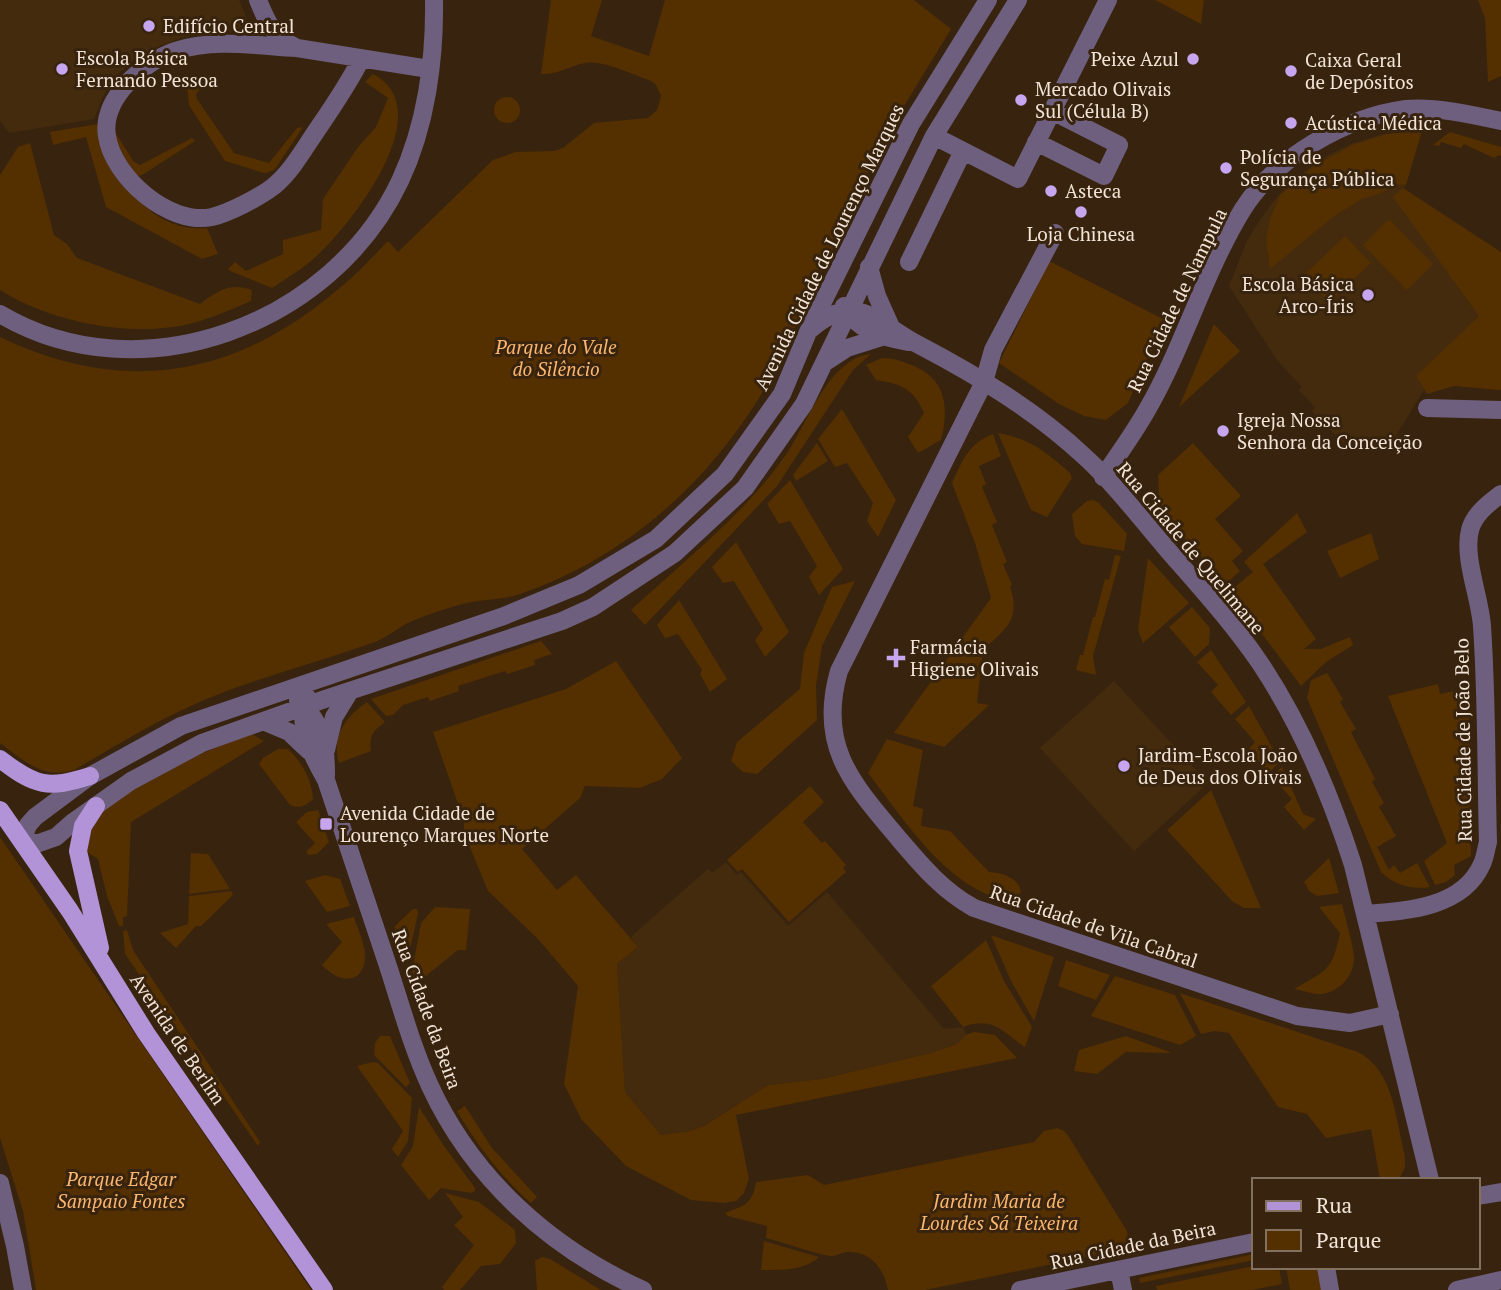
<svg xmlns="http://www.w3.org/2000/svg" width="1501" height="1290" viewBox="0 0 1501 1290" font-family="'PT Serif',serif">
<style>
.built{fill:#442b0e}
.green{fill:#542f00}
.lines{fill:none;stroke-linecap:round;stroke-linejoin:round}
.minor{stroke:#6e5f7f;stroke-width:18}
.major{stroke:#b293d7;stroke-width:18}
.poi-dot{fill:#c7a6ef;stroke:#38240e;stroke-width:2.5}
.labels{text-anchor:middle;stroke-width:6;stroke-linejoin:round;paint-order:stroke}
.poi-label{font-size:19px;fill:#f2e4d7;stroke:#38240e;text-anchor:start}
.street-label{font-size:19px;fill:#f2e4d7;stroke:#38240e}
.park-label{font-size:19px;font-style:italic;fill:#fbb66f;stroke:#38240e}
</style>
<rect width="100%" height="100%" fill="#38240e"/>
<path class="built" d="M0,0H239L249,24L245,30L183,37L157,47L133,61L118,74L104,94L94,119L9,133L0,120Z
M1420,130L1404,189L1501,254V305L1436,390H1424L1395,437V449L1348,448L1312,411L1315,407L1299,390L1302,387L1277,360L1229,286L1247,241L1256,226L1272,203L1291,182L1321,159L1351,144L1380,135Z
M1114,681L1208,783L1134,851L1040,748Z
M726,862L737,875L741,872L788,926L827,892L944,1029L963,1027L966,1035L957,1044L931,1053L821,1079L768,1085L704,1126L690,1131L661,1135L625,1092L617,964L638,947L631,938L635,933L708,869L712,873Z"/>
<path class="green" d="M551,0H602L591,36L649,56L665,0H914L951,29L887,134L771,378C715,477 629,557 520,594C503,600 484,599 467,603C450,607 433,613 417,619C402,624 390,636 375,642C322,661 267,675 214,696C164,716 120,743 74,770C43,780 23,760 0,743V337C126,397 237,377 342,286C358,273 373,256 388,241L398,252L493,160L516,152L554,151L563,148L594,123L648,118L657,110L661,96L656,85L651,81C634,75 603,60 585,63C569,66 558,75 541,74Z
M1155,0H1204L1201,24Z
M1478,0H1501V76L1488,82L1485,18Z
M373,74C443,110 348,230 311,261C299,271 285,279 272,288L230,271L228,269L235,262L246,271L283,254V240L321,230L323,199L358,147L376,127L388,98L365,82Z
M191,79L202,84L196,95L197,99L234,153L269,163L297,128L303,127L275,169L269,172L264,173L225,161L189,105L187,86Z
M494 110a13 13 0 1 1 26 0a13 13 0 1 1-26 0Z
M98,124C98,140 106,150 114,164C135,200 161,232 207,228L218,254L202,259L106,207L86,137L53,145L50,132Z
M110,124L134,162L140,165L192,138L195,141L142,175L137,176L120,160Z
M1422,131L1406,185L1394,184L1381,193L1362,199L1333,217L1270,269L1266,240L1270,219L1280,195L1314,166L1352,145L1387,134Z
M1450,132L1501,147V156L1499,155L1494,158L1464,144L1461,148L1441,142L1439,146L1433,145Z
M30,143L54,235L67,244L77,258L200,304C217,291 231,282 252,290L251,301C228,311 205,321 180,326C123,336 49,321 0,290V175L18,147Z
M1403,188L1501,252V390L1454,386L1427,394L1416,376L1479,316L1393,197Z
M1389,219L1433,264L1407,290L1363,245Z
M1345,236L1371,263L1329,303L1303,276Z
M1049,261L1165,320L1128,403L1106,420L1084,416L1059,404L999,363Z
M1214,324L1240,351L1179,407Z
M871,354L853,370L777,486L645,625L631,610C685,560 752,508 791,447C810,416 832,357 871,354Z
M882,358C894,358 902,361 914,366C947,380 949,409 941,440L918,453L908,437L924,413C913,388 901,384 876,380L866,365Z
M842,409L896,500L878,537L867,521L873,503L847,463L835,467L818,439Z
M998,433C1031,439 1045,451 1070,473L1072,478L1047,517L1031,510Z
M993,434L1001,456L979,466L986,484L982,487L997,522L992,525L1007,562L1003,564L1012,585L1010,586C1021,621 1006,628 983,650L977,703L989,705L944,747L894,733L991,598L975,543L952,483C962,461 969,443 993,434Z
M817,443L828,461L796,481L793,475Z
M1193,443L1241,496L1215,519L1243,551L1232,561L1240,571L1226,584L1166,519L1159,500L1158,475Z
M790,480L843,569L819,595L809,577L817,566L790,521L779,524L767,504Z
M1093,500L1099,503L1127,534L1124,551L1082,544L1075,536L1072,514L1087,501Z
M1297,513L1307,532L1263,564L1316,639L1304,649H1321L1350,637L1353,645L1326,662L1301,686L1230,591L1253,572L1244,562Z
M1371,533L1379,559L1340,578L1327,551Z
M736,542L789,632L765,657L755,640L763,629L734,581L723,583L712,567Z
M1115,555L1121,556L1093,656L1096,675L1076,670L1080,655H1083L1093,617H1095L1105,579L1109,580Z
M1148,558L1189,603L1143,643L1138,630Z
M855,581L822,646L816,686L817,720L757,774L743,772L731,761L737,742L800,689L804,653L832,587Z
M679,600L727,679L710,692L700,674L702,670L678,634L665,638L657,625Z
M1192,607L1210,628L1209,644L1195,657L1169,627Z
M541,641L552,654L534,660L535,665L507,674L505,671L458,686L459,691L430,701L428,697L403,705L393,715L386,716L371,699Z
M1211,650L1246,702L1231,715L1211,692L1218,685L1197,662Z
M616,661L682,758L662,779L640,788L585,786L580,798L522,849L557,890L576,875L638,947L617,964L625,1092L661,1135L690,1131L704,1126L768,1085L821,1079L931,1053L957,1044L966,1035L974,1032L995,1035L1017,1058L736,1115L749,1179L744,1193L736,1201L724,1203L691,1200L626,1166L581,1119L564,1084L578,986L538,939L488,891L464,833V821L433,732L566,689Z
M1327,673L1343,699L1340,702L1356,729L1351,732L1375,779L1372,782L1384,803L1379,807L1396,836L1377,847L1389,870L1394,865L1400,873L1417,863L1430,887C1410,890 1395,885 1381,872L1307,698L1311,680Z
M1438,684L1440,694L1469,688L1471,856L1454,865L1455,875L1446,882L1435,885L1424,861L1447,843L1388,696Z
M367,702L385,722C373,731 369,735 371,751L339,763C331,737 346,716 367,702Z
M1249,706L1280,762L1268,773L1248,750L1255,742L1235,719Z
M252,734L264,741L131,822L127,916L123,917V926H119L107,896L98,859L84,850C87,840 89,827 95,819C122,786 210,748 252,734Z
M887,739L923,750L913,806L923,809L921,826L950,831L989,872C1003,873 1017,877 1021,891C1014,907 1004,902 990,896C937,873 902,817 868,773Z
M278,749H288C302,762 312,780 313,799C306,806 299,809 290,805L259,764L263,758Z
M1282,767L1303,814L1316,819L1304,830L1284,807L1292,799L1271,776Z
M810,786L824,802L803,822L822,843L825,841L846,865L843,868L846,872L789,922L742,869L738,872L727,860Z
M1211,790L1261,908H1244L1232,901L1167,830Z
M318,810L329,842L317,854L309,855L306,852L315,843L296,822L307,812Z
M0,837L311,1290H36L23,1211L0,1138Z
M191,853L208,854L230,889L189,894Z
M1329,858L1339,893L1317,896L1309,891L1304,882Z
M325,875L340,879L350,906L327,912L305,881Z
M231,891L233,895L201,926H196L176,948L160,933L188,924L189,896Z
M1342,904C1346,921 1352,939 1354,957C1355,977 1336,996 1316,994C1309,993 1301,990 1294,989C1327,970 1332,971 1340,933L1319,907Z
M435,907L470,909L466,950H458L417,983L412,972L421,923Z
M413,909H417L418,913L407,964L404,962L396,937L395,926Z
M354,917C360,936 374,960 357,976C343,983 332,975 322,965L342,942L326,924Z
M127,930L133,950L260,1142L258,1146L125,954L123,931Z
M991,935L1054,957L1034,1021L1011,981Z
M986,940L1004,981L1032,1027L1025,1047C1002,1032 994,1016 963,1027L931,986Z
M1066,960L1110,975L1096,1000L1058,986Z
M1115,976L1175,995L1196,1036L1180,1045L1091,1016Z
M1180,993L1358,1052C1394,1070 1396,1121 1405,1156V1167L1399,1180H1380L1371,1129L1326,1138L1307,1114L1278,1107L1229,1033L1215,1031L1201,1034Z
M380,1036H390L410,1083L406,1087L374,1055L375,1043Z
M1126,1036L1172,1053L1126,1052L1097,1074L1074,1071L1079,1050Z
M373,1062L378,1063L412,1098L408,1141L398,1157L392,1149L403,1131L357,1066Z
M465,1106L492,1148L537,1197L531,1203C501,1177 477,1145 457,1111Z
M419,1107L444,1146L475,1188V1191L471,1193L441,1188L429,1200L401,1165L413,1146Z
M1057,1128L1064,1131L1069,1137L1127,1231L1128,1240L1121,1250L925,1290H888C884,1269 871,1251 848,1252C842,1252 837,1256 831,1256C822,1256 779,1241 766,1238L767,1226L728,1216L725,1213C741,1206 752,1207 756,1182L808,1175L824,1185L1034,1142L1044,1131Z
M445,1193L479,1202L515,1230L516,1243L500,1264L481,1266L460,1290H444L442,1287L474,1245L454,1225L463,1217Z
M764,1241L819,1257C804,1271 780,1270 761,1270Z
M1254,1254V1260L1140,1283L1139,1278Z
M542,1257L550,1259L601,1290H537L535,1261Z
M1254,1266L1279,1267L1282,1284L1252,1290H1157L1156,1286Z
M1286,1267H1320L1325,1290H1290Z"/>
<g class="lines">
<path class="minor" d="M258,0C268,25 273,36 297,48L429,69
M988,0L911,124L808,332L782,394L725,474L656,539L579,585L504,616L181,726L90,776L35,817L28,825L22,841L39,843L56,837L73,822L131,781L202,743L325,699L562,621L593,607L675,553L745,488L804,404L934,136L1018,0
M297,48C258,46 214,38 175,51C143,62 101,99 107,136C113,177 169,226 212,217C229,213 260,197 274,186C293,170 305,147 319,127C334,105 349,83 361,59
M934,136L1018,179L1108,0
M1036,142L1104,176L1119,145L1052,111
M1055,233L993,350L984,382L839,671C817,747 853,784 899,839C922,866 943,891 974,908L1297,1016L1350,1023L1390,1014
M909,262L963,151
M869,267L877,296L890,325
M844,306C858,331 881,337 908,342
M0,314C140,397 332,325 400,181C426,126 435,60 434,0
M811,329C857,289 878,324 919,345C978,376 1036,411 1085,457C1115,484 1140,518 1166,548C1199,586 1232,622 1260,663C1302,726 1330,793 1353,865L1430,1180
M824,363L847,348L882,337
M1427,408L1501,410
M1103,477C1118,455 1134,433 1147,410C1184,346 1204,272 1243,209C1276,157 1346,117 1406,109C1434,106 1474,115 1501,121
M307,697C296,728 311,753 326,780C347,842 367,904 388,966C401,1006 412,1047 430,1086C473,1179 550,1248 643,1290
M298,701C324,724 326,743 326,776
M263,721L289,732L309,751
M326,750L334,717L350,691
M1365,914C1406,911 1463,908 1482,864C1485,858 1486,849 1488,842C1486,771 1487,698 1482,626C1480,597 1463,558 1470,530C1474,514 1489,503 1501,494
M0,1183L15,1246L23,1290
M1478,1196L1501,1192
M1326,1267L1330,1290
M1119,1270L1123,1290
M1020,1290L1254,1242
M1457,1290L1501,1280"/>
<path class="major" d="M0,759C36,787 48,789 90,776
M96,806L83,826L78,851L100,948
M0,810L70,911L146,1033L324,1290"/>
</g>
<g class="poi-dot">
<circle cx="149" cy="26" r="7"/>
<circle cx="1193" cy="59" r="7"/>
<circle cx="62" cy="69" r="7"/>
<circle cx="1291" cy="71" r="7"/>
<circle cx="1021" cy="100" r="7"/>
<circle cx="1291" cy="123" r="7"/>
<circle cx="1226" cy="168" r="7"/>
<circle cx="1051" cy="191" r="7"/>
<circle cx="1081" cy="212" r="7"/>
<circle cx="1368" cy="295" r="7"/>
<circle cx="1223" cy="431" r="7"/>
<path d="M892.5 647.5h7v7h7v7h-7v7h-7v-7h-7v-7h7z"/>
<circle cx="1124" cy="766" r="7"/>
<rect x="319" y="817" width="14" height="14" rx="3.5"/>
</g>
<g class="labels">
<g class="poi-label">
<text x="163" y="33">Edifício Central</text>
<text x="76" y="65">Escola Básica<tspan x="76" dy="22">Fernando Pessoa</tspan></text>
<text x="1179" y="66" text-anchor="end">Peixe Azul</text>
<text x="1305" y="67">Caixa Geral<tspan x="1305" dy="22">de Depósitos</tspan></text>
<text x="1035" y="96">Mercado Olivais<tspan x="1035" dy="22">Sul (Célula B)</tspan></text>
<text x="1305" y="130">Acústica Médica</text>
<text x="1240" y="164">Polícia de<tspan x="1240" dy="22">Segurança Pública</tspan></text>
<text x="1065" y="198">Asteca</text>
<text x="1081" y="241" text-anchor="middle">Loja Chinesa</text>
<text x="1354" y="291" text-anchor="end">Escola Básica<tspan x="1354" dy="22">Arco-Íris</tspan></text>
<text x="1237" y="427">Igreja Nossa<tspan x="1237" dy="22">Senhora da Conceição</tspan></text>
<text x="910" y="654">Farmácia<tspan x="910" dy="22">Higiene Olivais</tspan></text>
<text x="1138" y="762">Jardim-Escola João<tspan x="1138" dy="22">de Deus dos Olivais</tspan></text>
<text x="340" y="820">Avenida Cidade de<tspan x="340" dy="22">Lourenço Marques Norte</tspan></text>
</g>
<g class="street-label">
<text transform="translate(829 247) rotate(-64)" y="7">Avenida Cidade de Lourenço Marques</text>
<text transform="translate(1177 300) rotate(-64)" y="7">Rua Cidade de Nampula</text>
<text transform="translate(1191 548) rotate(50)" y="7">Rua Cidade de Quelimane</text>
<text transform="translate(1463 740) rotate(-91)" y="7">Rua Cidade de João Belo</text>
<text transform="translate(1094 926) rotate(19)" y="7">Rua Cidade de Vila Cabral</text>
<text transform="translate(427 1009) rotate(70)" y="7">Rua Cidade da Beira</text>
<text transform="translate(178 1039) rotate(56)" y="7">Avenida de Berlim</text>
<text transform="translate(1133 1245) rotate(-12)" y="7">Rua Cidade da Beira</text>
</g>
<g class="park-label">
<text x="556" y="354">Parque do Vale<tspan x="556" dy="22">do Silêncio</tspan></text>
<text x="121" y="1186">Parque Edgar<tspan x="121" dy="22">Sampaio Fontes</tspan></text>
<text x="999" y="1208">Jardim Maria de<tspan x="999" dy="22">Lourdes Sá Teixeira</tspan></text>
</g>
</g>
<rect x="1252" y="1178" width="228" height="91" fill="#38240e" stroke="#82715e" stroke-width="2"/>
<rect x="1266" y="1201" width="35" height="10" fill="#b293d7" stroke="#82715e" stroke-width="2"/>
<text x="1316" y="1213" font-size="21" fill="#f2e4d7">Rua</text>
<rect x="1266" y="1230" width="35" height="21" fill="#542f00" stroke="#82715e" stroke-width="2"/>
<text x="1316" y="1248" font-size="21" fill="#f2e4d7">Parque</text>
</svg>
